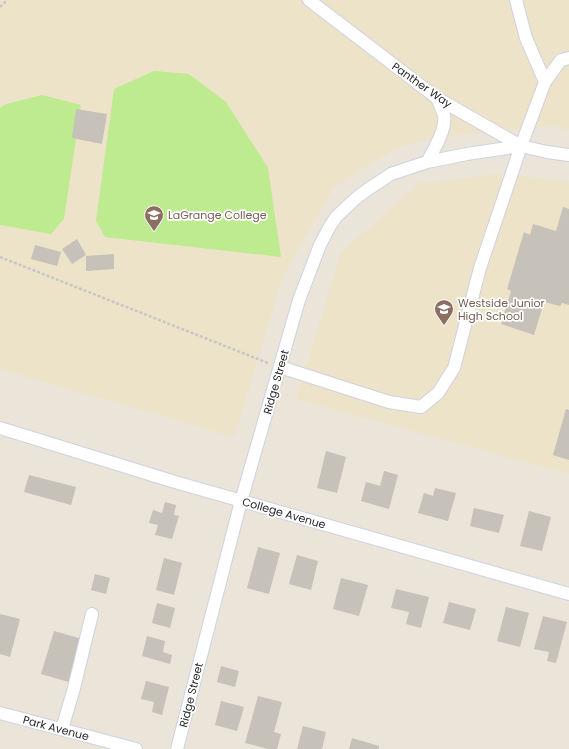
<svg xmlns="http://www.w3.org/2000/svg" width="569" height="749" viewBox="0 0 569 749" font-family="Poppins,sans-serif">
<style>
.education{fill:#ede3c8}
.pitch{fill:#beea90}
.building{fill:#c6c1b9}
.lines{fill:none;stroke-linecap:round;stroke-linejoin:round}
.minor-casing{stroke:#ced1e1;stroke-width:14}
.path{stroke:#c7c7c7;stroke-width:2.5;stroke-dasharray:3 2;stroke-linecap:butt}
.minor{stroke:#fff;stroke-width:12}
.labels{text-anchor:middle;stroke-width:3.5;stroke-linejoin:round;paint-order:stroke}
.street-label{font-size:11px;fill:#282828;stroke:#fff}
.education-label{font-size:11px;fill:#785e54;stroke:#fff;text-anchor:start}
</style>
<rect width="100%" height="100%" fill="#ebe4d9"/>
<path class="education" d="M0,0H569V130L555,126L437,137L396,148L334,187L283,276L234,437L0,369Z
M498,174L569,181V474L296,399L341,253L419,183Z"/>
<path class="pitch" d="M154,71L189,74L226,102L268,168L281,257L105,237L96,221L114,89Z
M42,95L81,105L64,219L51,234L0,225V108L6,104Z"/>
<path class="building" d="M76,109L107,114L102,144L72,138Z
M563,207L569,209V305L562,303L560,306L544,302L534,335L501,324L511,291L507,289L524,232L530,235L533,224L556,231Z
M77,239L86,255L72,264L62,249Z
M35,245L61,252L57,266L31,259Z
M114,254V269L86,271V256Z
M566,409L569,410V460L553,455Z
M326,451L346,457L337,493L317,488Z
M384,471L398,475L389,509L361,501L366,482L380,486Z
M29,475L76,487L71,505L24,492Z
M435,488L456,493L448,521L418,513L424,493L433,496Z
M165,502L176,505L174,515L179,516L172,539L155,535L158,525L149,523L153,510L162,513Z
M474,508L504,515L499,533L470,526Z
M529,511L551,517L542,551L520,546Z
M258,547L280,553L269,594L247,588Z
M297,555L318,561L311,590L289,584Z
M164,558L182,563L174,595L156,590Z
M95,574L110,578L106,594L91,590Z
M341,578L368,585L359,616L333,609Z
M396,589L429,597L421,628L406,624L409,612L391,608Z
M449,602L476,609L470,630L443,623Z
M157,603L175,608L170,628L152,623Z
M506,607L529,613L520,647L497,641Z
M0,614L20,619L10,657L0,654Z
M543,616L567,622L556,663L547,661L549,652L534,649Z
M54,631L82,639L69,682L41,674Z
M147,636L165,641L163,652L172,655L170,664L142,656Z
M221,666L239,671L235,687L217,682Z
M146,681L169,687L162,715L152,712L154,702L141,699Z
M258,696L282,702L274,732L281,734L277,749H268L245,743Z
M221,701L244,707L237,731L215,725Z
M303,726L326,732L322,749H297Z
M352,738L379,746V749H349Z"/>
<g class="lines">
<g class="minor-casing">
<path id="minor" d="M309,0L437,98L521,146L547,152L569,155
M516,0L526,38L545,82
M427,162C433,151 447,129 444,115C442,109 439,103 437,98
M280,367L389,402L421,407L438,393L454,368L480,268L521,146L545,82L561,60L569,58
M0,428L175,482L569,594
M0,713L136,749
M62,729L74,688L92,614
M177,749L241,501L299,300L320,245L330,226L336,217L355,199L367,190L391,174L427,162L467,154L521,146"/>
</g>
<path class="path" d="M0,7L7,0
M0,257L268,363"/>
<use href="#minor" class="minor"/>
</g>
<defs>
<g id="university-pin" transform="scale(1)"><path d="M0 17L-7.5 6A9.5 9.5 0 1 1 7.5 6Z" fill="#8d6e63" stroke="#fff"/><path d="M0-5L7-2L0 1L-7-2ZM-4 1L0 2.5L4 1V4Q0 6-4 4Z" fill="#fff"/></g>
<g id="school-pin" transform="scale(1)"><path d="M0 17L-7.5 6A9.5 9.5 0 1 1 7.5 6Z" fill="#8d6e63" stroke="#fff"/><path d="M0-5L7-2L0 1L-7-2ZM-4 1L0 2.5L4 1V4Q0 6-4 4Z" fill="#fff"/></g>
</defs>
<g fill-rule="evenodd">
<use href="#university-pin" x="154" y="215"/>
<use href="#school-pin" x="444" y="309"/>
</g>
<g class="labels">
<g class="street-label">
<text transform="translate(422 85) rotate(35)" y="4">Panther Way</text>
<text transform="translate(276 382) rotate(-74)" y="4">Ridge Street</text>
<text transform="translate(284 513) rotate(16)" y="4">College Avenue</text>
<text transform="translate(191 695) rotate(-76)" y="4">Ridge Street</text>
<text transform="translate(56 728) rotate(15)" y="4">Park Avenue</text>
</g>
<g class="education-label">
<text x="168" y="219">LaGrange College</text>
<text x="458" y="307">Westside Junior<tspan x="458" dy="13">High School</tspan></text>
</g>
</g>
</svg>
